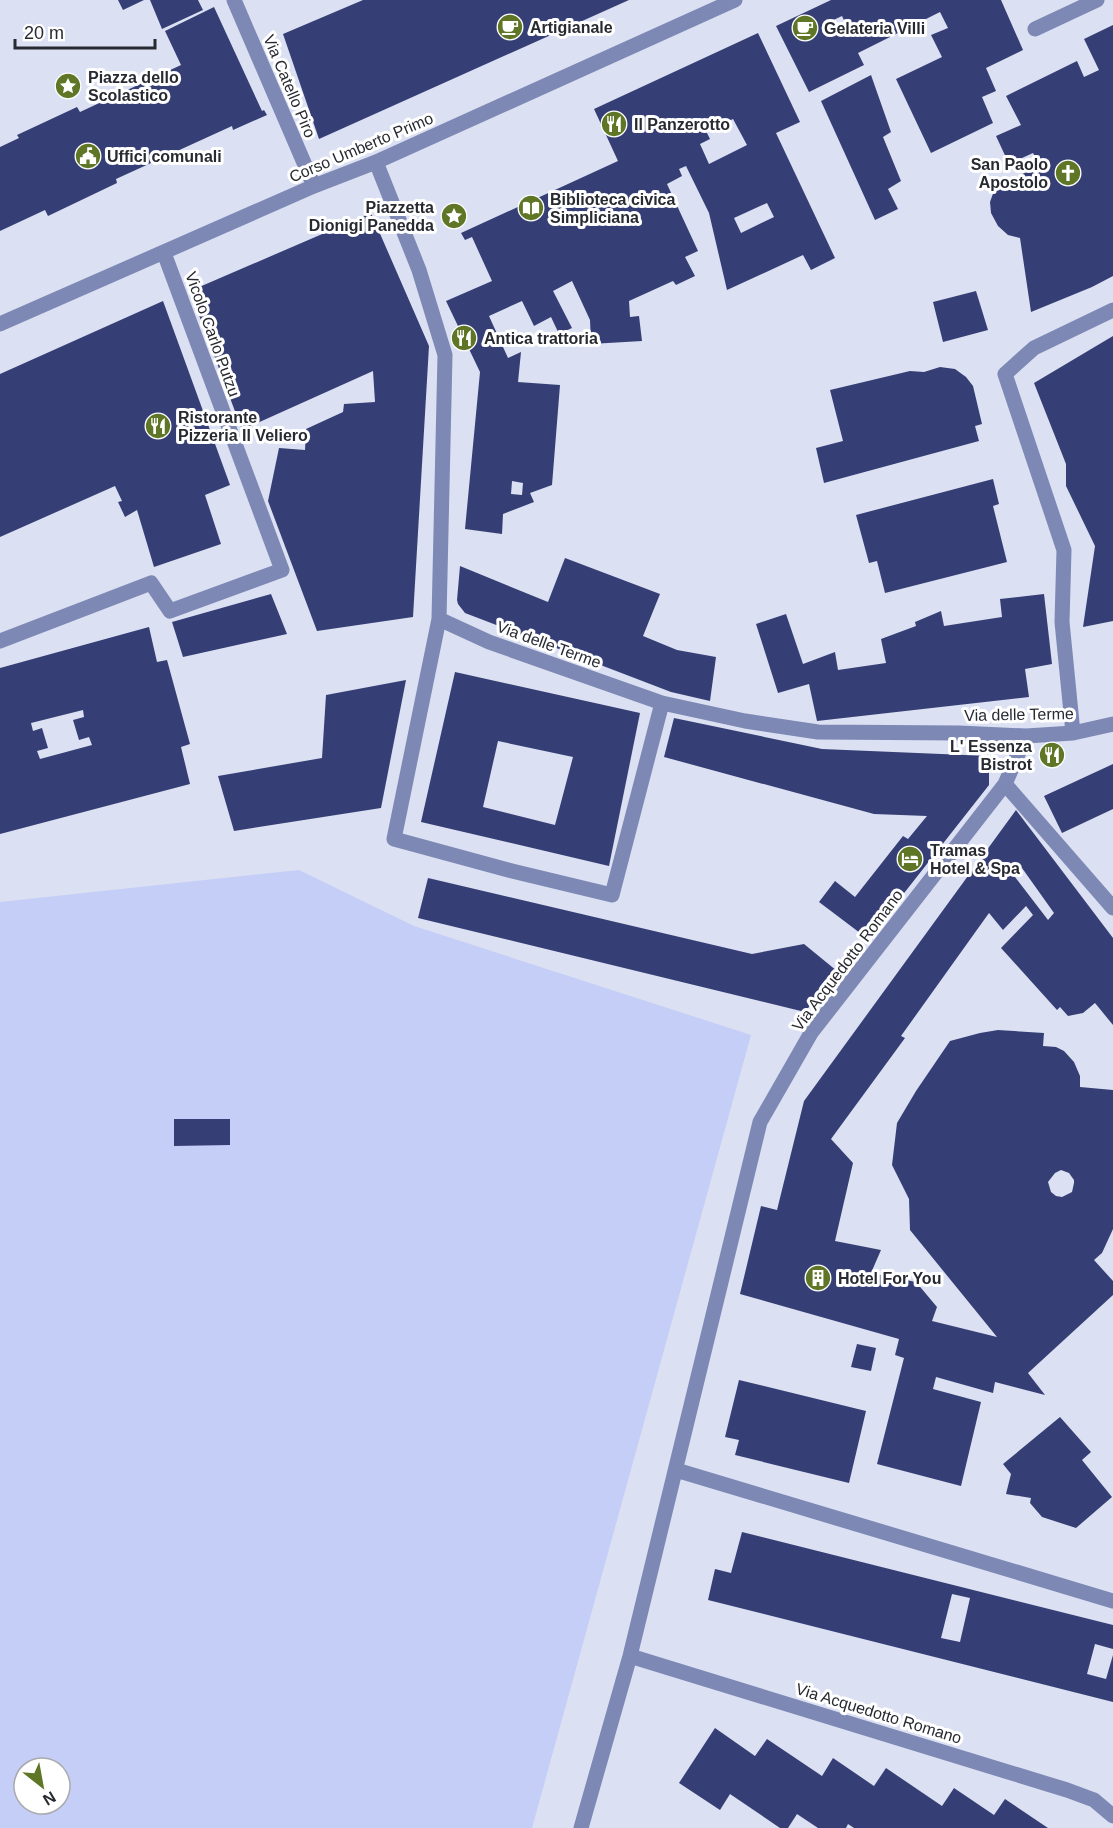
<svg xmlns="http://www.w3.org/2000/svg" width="1113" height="1828" viewBox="0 0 1113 1828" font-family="Arial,sans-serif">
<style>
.green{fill:#c4cef7;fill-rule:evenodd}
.building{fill:#363f75;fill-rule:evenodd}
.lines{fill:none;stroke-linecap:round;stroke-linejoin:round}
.minor{stroke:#7d88b4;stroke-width:15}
.labels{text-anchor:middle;stroke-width:6;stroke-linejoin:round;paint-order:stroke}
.poi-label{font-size:16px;font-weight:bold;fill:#282a31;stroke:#fff;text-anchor:start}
.street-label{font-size:16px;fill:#282a31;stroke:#fff}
</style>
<rect width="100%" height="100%" fill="#dbe0f2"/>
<path class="green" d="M299,870L414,926L751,1035L532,1828H0V902ZM24,1768H60V1804H24Z"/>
<path class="building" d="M118,0H144L123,10Z
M150,0H198L203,10L162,29Z
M363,0H629L319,139L283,34Z
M831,0H1001L1023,50L986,68L996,91L982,97L993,123L931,153L896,79L942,57L931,35L948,28L940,12L858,53L864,65L809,92L776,26ZM842,16L848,29L830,37L825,24Z
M214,7L262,111L264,110L267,115L233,130L232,126L116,179L117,183L48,216L45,210L0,231V147L19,138L17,135L77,107L80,112L181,65L165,31Z
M1113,25V276L1092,287L1031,312L1020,238L1008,235L998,226L991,213L990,202L995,188L1040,165L1033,153L1009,164L996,136L1021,125L1006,96L1077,61L1084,77L1099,70L1084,39Z
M758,33L800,122L776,133L835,258L811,270L803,255L727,290L709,213L686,166L679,169L682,176L667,184L698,251L685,257L695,276L676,285L673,281L629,301L630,317L639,316L642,341L591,344L590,320L572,281L553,291L572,328L559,334L551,317L534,326L522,301L489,316L508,358L521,352L518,382L560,385L552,485L530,493L534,502L503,514L502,534L465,529L480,372L446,301L492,281L472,237L465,240L461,233L618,161L594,109ZM733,119L747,145L709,164L700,144L710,139L706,131ZM767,203L774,217L741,233L734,218ZM512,481L523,483L522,495L511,494Z
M871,75L891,132L883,137L901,181L888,189L898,209L875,220L821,101Z
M371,213L429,346L413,617L317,631L268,501L279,448L305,450L306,429L343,412L344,404L375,402L373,371L242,430L190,291Z
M976,291L988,330L943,342L933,302Z
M163,301L230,485L205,495L221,544L154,567L137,510L125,517L118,502L122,501L115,486L0,537V374Z
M1113,336V621L1083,627L1095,546L1066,486V464L1034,383Z
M940,367L955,369L966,377L973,386L982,424L975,426L979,441L824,483L816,448L843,441L830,390L910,371L924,372Z
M993,479L999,504L993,506L1007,562L885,593L877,561L869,563L856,515Z
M565,558L660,594L643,636L677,650L716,657L710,701L671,692L465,613L458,604L457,600L460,566L548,602Z
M271,594L287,634L183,657L172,622Z
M1044,594L1052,664L1025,669L1029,697L817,721L809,684L778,693L756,624L786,614L803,664L835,652L838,670L886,663L881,639L916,626L915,622L941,611L944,626L1002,617L1000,599Z
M149,627L157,662L167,660L190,744L181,747L190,784L0,834V668ZM83,710L84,717L73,720L79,740L89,737L92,745L40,759L37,751L48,748L42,728L33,731L31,723Z
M455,672L640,713L609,866L421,822ZM498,741L573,757L555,825L483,807Z
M406,680L381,808L234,831L218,776L322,758L326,695Z
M674,718L822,749L989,756V785L868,939L819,902L835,881L855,897L903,836L908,839L927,816L874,814L664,757Z
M1113,764V809L1062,833L1044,796Z
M1016,810L1113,938V1025L1095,1003L1083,1013L1068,1016L1060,1007L1057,1010L1001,948L1033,915L1026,906L1003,930L989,913L901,1036L905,1038L831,1139L853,1163L835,1241L881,1250L871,1273L916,1282L937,1307L932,1321L997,1337L910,1230L909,1199L892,1165L897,1123L916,1091L950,1041L980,1033L998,1030L1044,1033L1043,1046L1056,1047L1064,1051L1074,1062L1080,1076V1087L1113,1090V1229L1102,1253L1094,1260L1113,1281V1295L1028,1373L1045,1395L995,1382L993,1393L936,1377L933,1389L981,1402L961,1486L877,1464L904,1358L895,1355L899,1339L740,1294L761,1206L777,1210L804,1101ZM1022,868L1054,913L1048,920L1015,877ZM1061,1170L1069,1173L1074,1180V1183L1072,1192L1062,1197L1056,1196L1051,1192L1048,1182L1055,1173Z
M428,878L752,954L804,944L837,971L805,1012L418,918Z
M174,1119H230V1145L174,1146Z
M857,1344L876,1348L871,1371L851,1367Z
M739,1380L866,1411L849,1483L735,1455L739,1440L725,1437Z
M1060,1417L1091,1452L1082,1460L1112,1497L1076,1528L1042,1517L1030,1503L1031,1498L1006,1494L1011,1474L1003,1464Z
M742,1532L1113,1625V1649L1095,1644L1087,1674L1106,1679L1113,1655V1702L708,1600L715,1569L731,1573ZM952,1594L970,1598L960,1642L941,1638Z
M715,1728L755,1756L767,1739L822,1776L833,1758L874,1786L886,1768L942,1806L954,1788L994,1815L1005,1799L1048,1828H854L848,1824L846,1828H818L797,1814L788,1828H780L730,1794L720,1810L679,1783Z"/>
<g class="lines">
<path class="minor" d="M234,0L314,186
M1035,29L1097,0
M376,162L419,270L445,355L439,619L489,642L662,703L745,721L818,732L959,733L1026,736L1073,733L1113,724
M0,324L314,186L376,162L735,0
M439,619L394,839L512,871L612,895L662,703
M0,641L151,583L170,611L282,570L164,253
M1073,733L1062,622L1064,550L1005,374L1034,348L1113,310
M1005,784L1113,908
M676,1470L1113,1601
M630,1656L1067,1790L1094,1800L1113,1816
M581,1828L630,1656L760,1122L811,1033L1005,784L1026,736"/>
</g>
<defs>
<g id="cafe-disc" transform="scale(1.35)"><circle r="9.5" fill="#5f7627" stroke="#fff"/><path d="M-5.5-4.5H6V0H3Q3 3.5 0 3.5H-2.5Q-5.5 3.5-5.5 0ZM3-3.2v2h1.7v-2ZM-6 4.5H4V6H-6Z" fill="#fff"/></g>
<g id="sight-disc" transform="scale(1.35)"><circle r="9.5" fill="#5f7627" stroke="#fff"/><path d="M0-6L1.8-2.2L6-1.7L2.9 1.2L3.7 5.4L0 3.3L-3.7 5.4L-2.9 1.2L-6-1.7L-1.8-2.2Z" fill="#fff"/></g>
<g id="restaurant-disc" transform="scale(1.35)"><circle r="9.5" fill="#5f7627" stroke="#fff"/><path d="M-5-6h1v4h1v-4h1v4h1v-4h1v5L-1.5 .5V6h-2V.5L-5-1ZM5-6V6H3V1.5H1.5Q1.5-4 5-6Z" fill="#fff"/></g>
<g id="civic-disc" transform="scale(1.35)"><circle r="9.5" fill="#5f7627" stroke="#fff"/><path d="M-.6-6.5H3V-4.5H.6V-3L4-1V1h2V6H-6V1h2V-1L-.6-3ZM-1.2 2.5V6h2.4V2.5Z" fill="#fff"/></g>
<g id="church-disc" transform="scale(1.35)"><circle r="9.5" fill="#5f7627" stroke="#fff"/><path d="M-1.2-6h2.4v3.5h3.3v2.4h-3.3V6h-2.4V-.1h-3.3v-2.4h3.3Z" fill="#fff"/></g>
<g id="library-disc" transform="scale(1.35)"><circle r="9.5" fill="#5f7627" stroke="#fff"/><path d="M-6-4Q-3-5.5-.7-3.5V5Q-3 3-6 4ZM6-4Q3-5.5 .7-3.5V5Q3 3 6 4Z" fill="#fff"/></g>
<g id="hotel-disc" transform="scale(1.35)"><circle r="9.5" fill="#5f7627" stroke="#fff"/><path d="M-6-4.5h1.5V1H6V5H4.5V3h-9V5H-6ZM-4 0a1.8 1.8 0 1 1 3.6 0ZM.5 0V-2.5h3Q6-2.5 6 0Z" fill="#fff"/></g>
<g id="building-disc" transform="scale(1.35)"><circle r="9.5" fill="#5f7627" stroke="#fff"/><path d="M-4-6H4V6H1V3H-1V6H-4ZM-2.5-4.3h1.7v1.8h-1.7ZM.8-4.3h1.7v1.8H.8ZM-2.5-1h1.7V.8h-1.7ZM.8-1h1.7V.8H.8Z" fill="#fff"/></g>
</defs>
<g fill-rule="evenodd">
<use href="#cafe-disc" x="510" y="27"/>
<use href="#cafe-disc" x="805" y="28"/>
<use href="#sight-disc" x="68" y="86"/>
<use href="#restaurant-disc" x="614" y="124"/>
<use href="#civic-disc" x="88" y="156"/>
<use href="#church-disc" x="1068" y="173"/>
<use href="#library-disc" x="531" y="208"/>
<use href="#sight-disc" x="454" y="216"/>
<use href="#restaurant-disc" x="464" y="338"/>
<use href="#restaurant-disc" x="158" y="426"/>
<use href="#restaurant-disc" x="1052" y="755"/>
<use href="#hotel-disc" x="910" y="859"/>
<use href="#building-disc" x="818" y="1278"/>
</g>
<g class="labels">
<g class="poi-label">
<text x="530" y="33">Artigianale</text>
<text x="824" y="34">Gelateria Villi</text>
<text x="88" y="83">Piazza dello<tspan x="88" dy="18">Scolastico</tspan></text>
<text x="634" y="130">Il Panzerotto</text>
<text x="107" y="162">Uffici comunali</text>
<text x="1048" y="170" text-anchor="end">San Paolo<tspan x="1048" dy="18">Apostolo</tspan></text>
<text x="550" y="205">Biblioteca civica<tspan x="550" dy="18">Simpliciana</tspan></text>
<text x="434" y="213" text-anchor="end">Piazzetta<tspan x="434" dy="18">Dionigi Panedda</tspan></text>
<text x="484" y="344">Antica trattoria</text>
<text x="178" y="423">Ristorante<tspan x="178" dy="18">Pizzeria Il Veliero</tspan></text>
<text x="1032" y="752" text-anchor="end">L' Essenza<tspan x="1032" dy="18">Bistrot</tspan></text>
<text x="930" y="856">Tramas<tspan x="930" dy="18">Hotel &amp; Spa</tspan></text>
<text x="838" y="1284">Hotel For You</text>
</g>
<g class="street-label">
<text transform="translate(290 86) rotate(67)" y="6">Via Catello Piro</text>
<text transform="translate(361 147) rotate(-23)" y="6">Corso Umberto Primo</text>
<text transform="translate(213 334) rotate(70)" y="6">Vicolo Carlo Putzu</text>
<text transform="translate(549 644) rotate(20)" y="6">Via delle Terme</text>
<text transform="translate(1019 714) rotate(-1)" y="6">Via delle Terme</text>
<text transform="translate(847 960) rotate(-53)" y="6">Via Acquedotto Romano</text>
<text transform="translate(879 1713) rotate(17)" y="6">Via Acquedotto Romano</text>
</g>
</g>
<g transform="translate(42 1786) rotate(149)"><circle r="28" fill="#ffffff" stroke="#a9aaad" stroke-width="1.5"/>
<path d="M0-4.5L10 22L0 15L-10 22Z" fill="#5f7627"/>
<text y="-9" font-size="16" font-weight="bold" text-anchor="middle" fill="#282a31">N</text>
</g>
<path d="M15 39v9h140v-9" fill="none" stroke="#282a31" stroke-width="3"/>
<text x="24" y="39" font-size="18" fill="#282a31" stroke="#ffffff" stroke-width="4.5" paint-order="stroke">20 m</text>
</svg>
